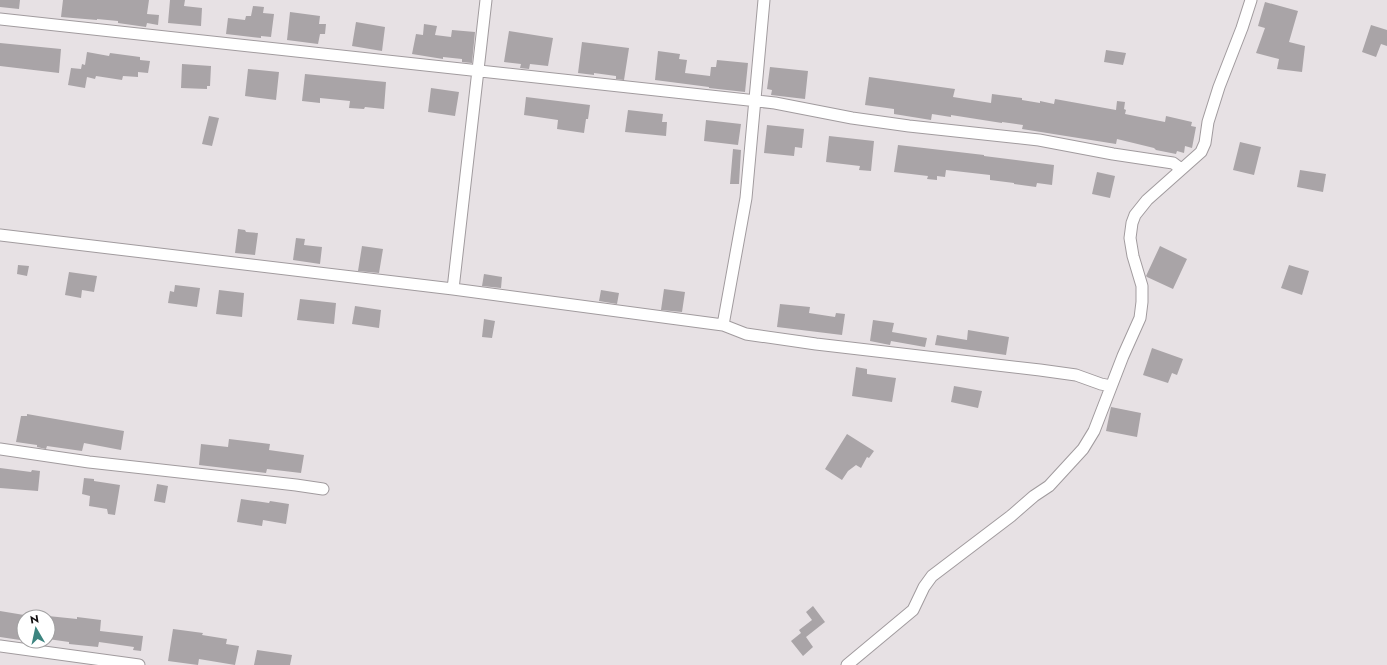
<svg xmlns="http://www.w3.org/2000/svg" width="1387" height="665" viewBox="0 0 1387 665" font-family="Jost,sans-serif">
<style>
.building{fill:#a9a4a7}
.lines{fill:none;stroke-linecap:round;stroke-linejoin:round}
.minor-casing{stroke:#a19b9e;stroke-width:13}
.minor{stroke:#fff;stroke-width:11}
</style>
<rect width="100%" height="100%" fill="#e7e1e4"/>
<path class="building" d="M0,0H20L19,9L0,7Z
M63,0H149L147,14L159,15L158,25L147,23L146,27L118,23V21L97,19V20L61,17Z
M170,0H185L184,6L202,8L201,26L168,23Z
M1265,2L1298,11L1289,42L1305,46L1302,72L1277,69L1279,59L1256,53L1265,28L1258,26Z
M253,6L264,7L263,13L274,14L271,37L261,36V38L226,34L228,18L245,20L246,16H251Z
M290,12L320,16L319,24H326L325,34H320L318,44L287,40Z
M356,22L385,27L382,51L352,46Z
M424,24L437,26L435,35L451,37L452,30L475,32L472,63L462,62V59L443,57V59L412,54L416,34L423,35Z
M1371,25L1387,30V46L1381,44L1376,57L1362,52Z
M509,31L553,38L548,66L530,64L529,69L520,68L521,64L504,62Z
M582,42L629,48L624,80L616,79V76L594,73V75L578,73Z
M0,43L61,49L59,73L0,66Z
M1106,50L1126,53L1123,65L1104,62Z
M658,51L680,54L679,59L687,60L685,73L710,76L711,67H716L717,60L748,63L745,92L709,88V87L655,80Z
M87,52L109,56L110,53L140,57V60L150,61L148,73L138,72V77L123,76L122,80L96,76L95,79L87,77L85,88L68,85L71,68L81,69L82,64L85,65Z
M182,64L211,66L210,86H207V89L181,88Z
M770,67L808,71L805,99L771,95L772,90L767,89Z
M248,69L279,72L276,100L245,96Z
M305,74L386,82L384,109L365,107L364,109L349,108L350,101L320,98V103L302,101Z
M869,77L955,89L953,97L991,103L992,94L1022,98V100L1040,103V101L1054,104L1055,99L1116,110L1117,101L1125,102L1124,109L1126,110L1125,114L1165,122L1166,116L1192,122L1191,126L1196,127L1192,148L1185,146L1184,153L1177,151L1176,154L1156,150L1154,148L1117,139L1116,144L1022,129L1023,125L1002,122V123L951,115V117L932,114L931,120L894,114V109L865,105Z
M431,88L459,92L455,116L428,112Z
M526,97L590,105L588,119H586L584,133L557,129L558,120L524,115Z
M628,110L663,114L662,122H667L666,136L625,132Z
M209,116L219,118L212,146L202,144Z
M706,120L741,124L738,145L704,141Z
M767,125L804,129L802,148L795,147L794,156L764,153Z
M829,136L874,141L871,171L859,170L860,166L826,162Z
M1240,142L1261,147L1254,175L1233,170Z
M898,145L984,155V156L1054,165L1052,185L1037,183L1036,187L1014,184V183L990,180V175L946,170L945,177L937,176V180L927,179L928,176L894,172Z
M733,149L741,150L739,184H730Z
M1300,170L1326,174L1323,192L1297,187Z
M1097,172L1115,176L1110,198L1092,194Z
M238,229L245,230L246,232L258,233L255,255L235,253Z
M296,238L305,239L304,245L322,247L320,264L293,260Z
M362,246L383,249L379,273L358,271Z
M1160,246L1187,259L1173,289L1147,277L1146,276Z
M18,265L29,266L27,276L17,274Z
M1289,265L1309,271L1302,295L1281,288Z
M69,272L97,276L94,292L82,290L81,298L65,295Z
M484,274L502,277L501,288L482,286Z
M175,285L200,288L197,307L168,303L170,291L174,292Z
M664,289L685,292L682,312L661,310Z
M219,290L244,293L242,317L216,314Z
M601,290L619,293L617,304L599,301Z
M300,299L336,303L334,324L297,320Z
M780,304L810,307L809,313L835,317L836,313L845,314L842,335L777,327Z
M355,306L381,310L379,328L352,324Z
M484,319L495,321L492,338L482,337Z
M873,320L894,323L892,332L927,338L925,347L891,341L890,345L870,341Z
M968,330L1009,337L1006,355L935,345L937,335L967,340Z
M1152,348L1183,359L1177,375L1172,373L1168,383L1143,375Z
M856,367L867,369V374L896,378L892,402L852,396Z
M954,386L982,391L978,408L951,402Z
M1111,407L1141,413L1137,437L1106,431Z
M27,414L124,431L121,450L84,443L82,451L47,446L46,449L37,447V445L16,442L21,416H27Z
M847,434L874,451L869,458L867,457L861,468L856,465L848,471L842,480L825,469Z
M229,439L270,444L269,450L304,455L301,473L267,469L266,473L199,465L201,444L228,447Z
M0,468L31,472L32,470L40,471L38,491L0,488Z
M84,478L94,479V481L120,485L115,515L108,514L107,509L89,506L90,496L82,494Z
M157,484L168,486L165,503L154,501Z
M241,499L269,503L270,501L289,504L286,524L263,520L262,526L237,522Z
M813,606L825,622L806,637L813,647L803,656L791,641L801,633L799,630L812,620L806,612Z
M0,611L24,615L20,640L0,637Z
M48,616L77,619V617L101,620L100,631L143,636L141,651L133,650L134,647L99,642L98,647L69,644V642L48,639Z
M173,629L203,633L202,635L227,639L226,644L239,646L235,665L199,659L198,665L168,661Z
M257,650L292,655L290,665H254Z"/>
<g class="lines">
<g class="minor-casing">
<path id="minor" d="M0,19L775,103L852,118L909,126L1039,140L1113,154L1173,163L1181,169
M0,235L453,289L723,325L746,334L816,344L1040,370L1076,375L1101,384L1111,386
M453,289L486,0
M723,325L746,198L764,0
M0,449L89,462L296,485L323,489
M0,646L139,665
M847,665L913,610L924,587L932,576L1011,516L1034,496L1049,486L1083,449L1094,431L1123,356L1140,318L1142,302V286L1133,256L1130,238L1132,223L1135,215L1147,200L1201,152L1205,143L1208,122L1219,87L1242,28L1251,0"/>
</g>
<use href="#minor" class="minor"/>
</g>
<g transform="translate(36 629) rotate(351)"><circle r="19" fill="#ffffff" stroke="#a09fa0"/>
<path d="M0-3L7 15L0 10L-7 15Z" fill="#3c847f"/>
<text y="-6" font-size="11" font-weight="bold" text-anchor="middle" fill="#121011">N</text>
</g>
</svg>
